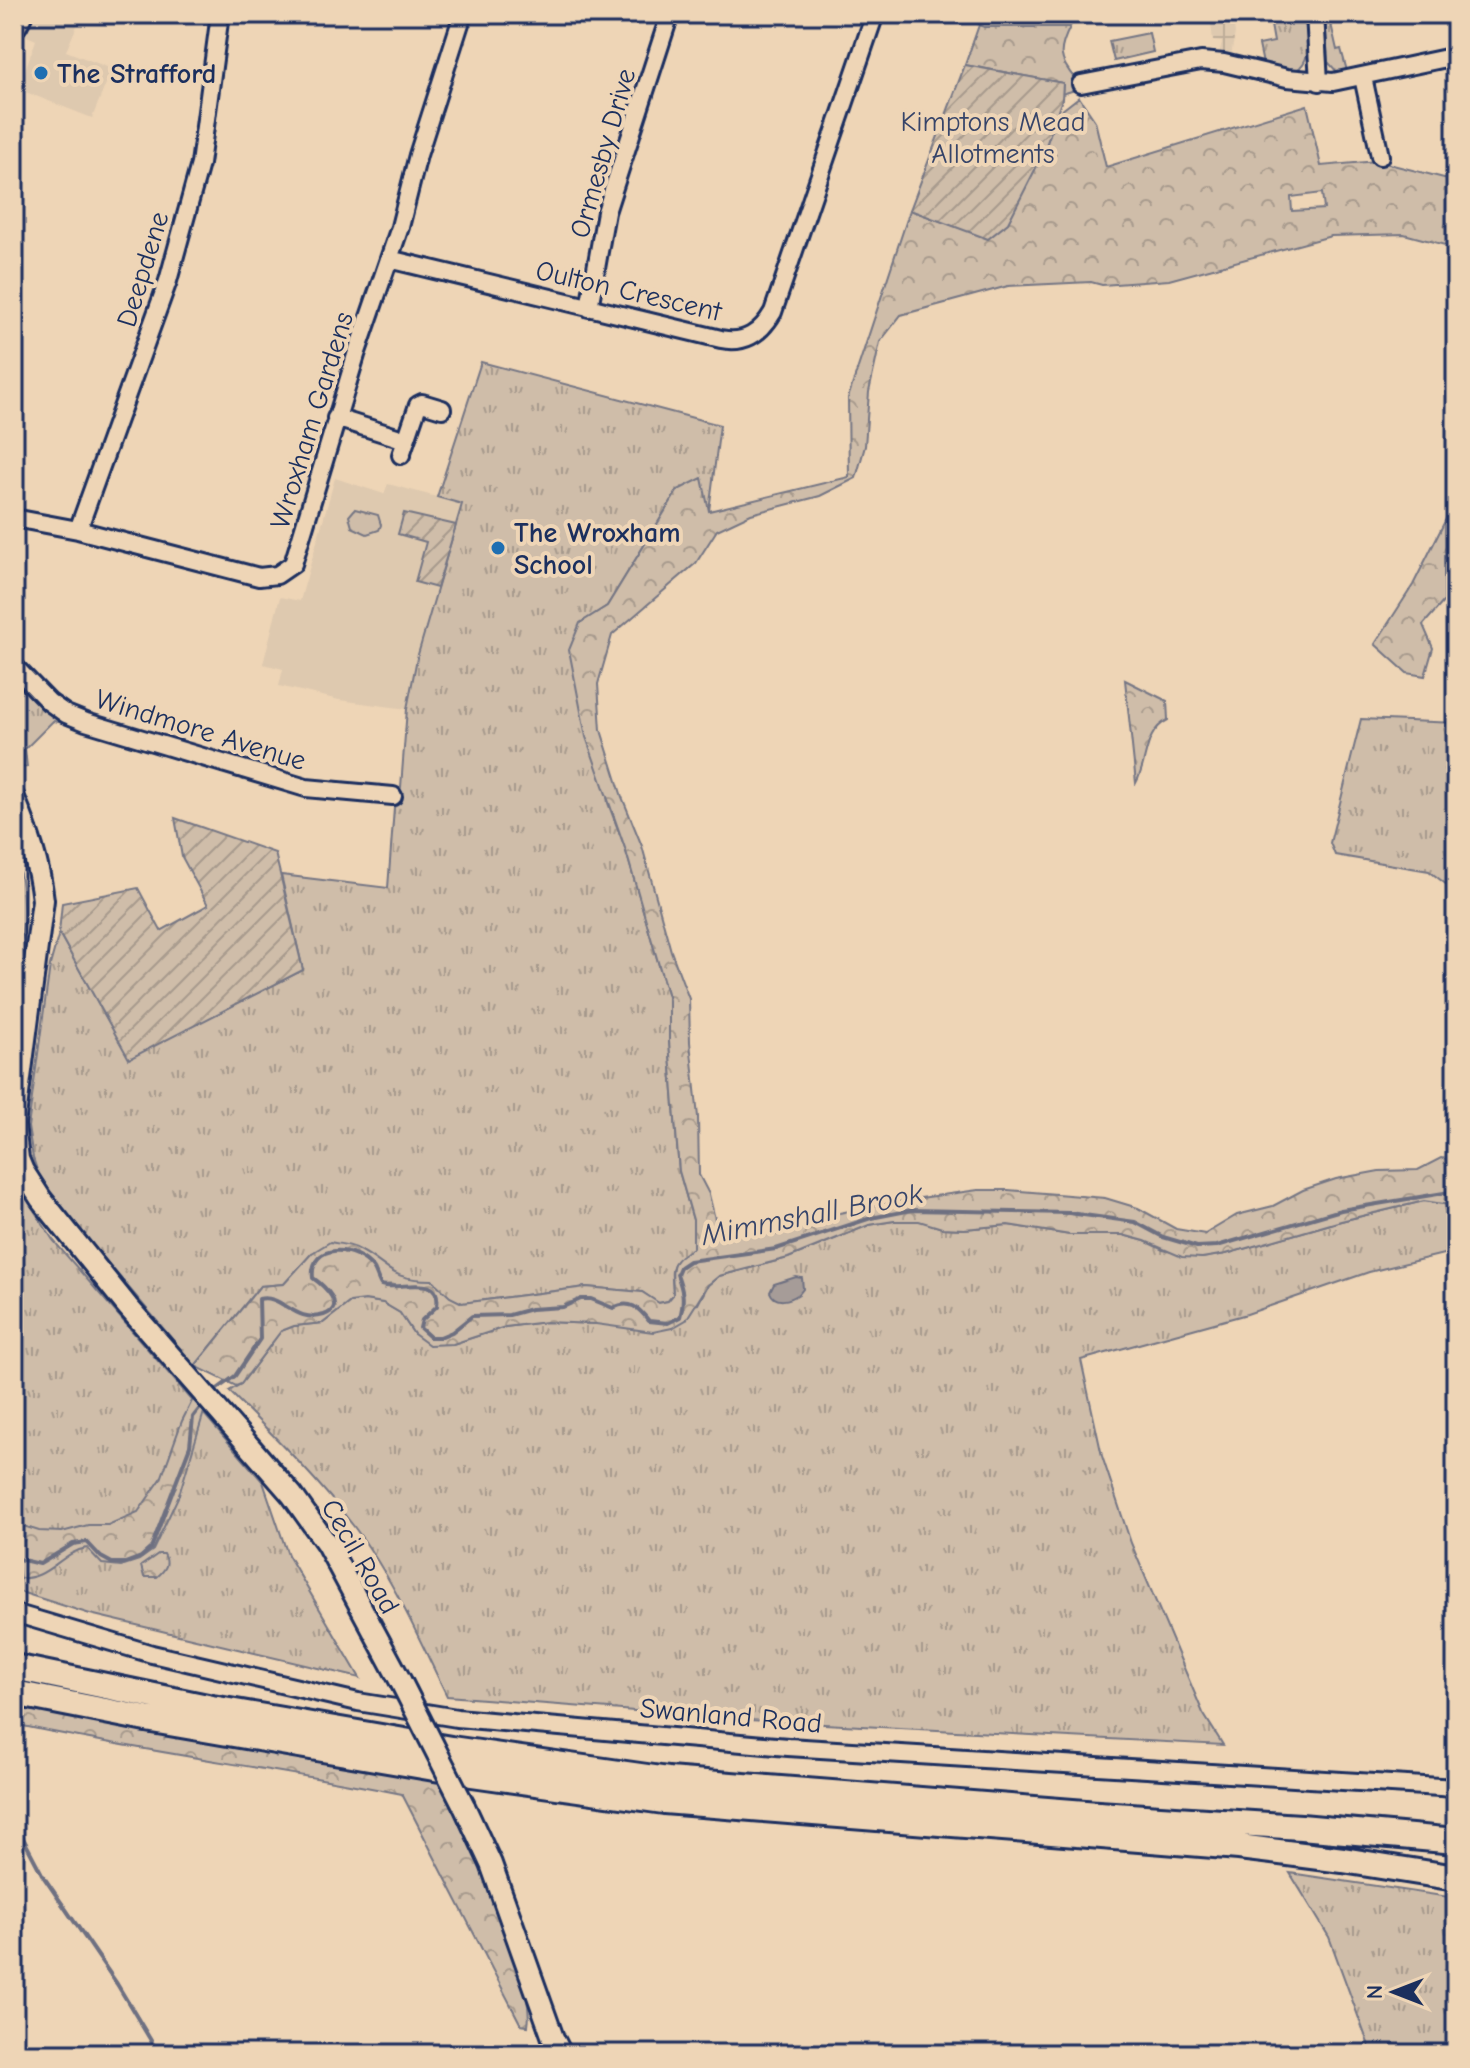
<svg xmlns="http://www.w3.org/2000/svg" width="1470" height="2068" viewBox="0 0 1470 2068" font-family="'Comic Neue',sans-serif">
<style>
.built{fill:#dec9af}
.industrial{fill:url(#industrial-grid)}
.grass{fill:url(#grass-tufts);stroke:#757684;stroke-width:2}
.forest{fill:url(#forest-crowns);stroke:#757684;stroke-width:2;fill-rule:evenodd}
.garden{fill:url(#garden-furrows);stroke:#757684;stroke-width:2}
.water{fill:#a69c98;stroke:#6e7081;stroke-width:2}
.lines{fill:none;stroke-linecap:round;stroke-linejoin:round}
.stream{stroke:#6e7081;stroke-width:4}
.minor-casing{stroke:#1b2f5e;stroke-width:22}
.major-casing{stroke:#1b2f5e;stroke-width:26}
.highway-casing{stroke:#1b2f5e;stroke-width:30}
.minor{stroke:#eed5b6;stroke-width:16}
.major{stroke:#eed5b6;stroke-width:20}
.highway{stroke:#eed5b6;stroke-width:24}
.major-bridge-casing{stroke:#1b2f5e;stroke-width:26;stroke-linecap:butt}
.major-bridge{stroke:#eed5b6;stroke-width:20}
.poi-dot{fill:#1f6fb2;stroke:#eed5b6;stroke-width:3}
.labels{text-anchor:middle;stroke-width:8;stroke-linejoin:round;paint-order:stroke}
.poi-label{font-size:28px;font-weight:bold;fill:#1b2f5e;stroke:#eed5b6;text-anchor:start}
.park-label{font-size:28px;fill:#364469;stroke:#eed5b6}
.street-label{font-size:28px;fill:#1b2f5e;stroke:#eed5b6}
.water-label{font-size:30px;font-style:italic;fill:#37456a;stroke:#eed5b6}
</style>
<defs>
<pattern id="industrial-grid" width="8" height="8" patternUnits="userSpaceOnUse" patternTransform="scale(2)"><rect width="8" height="8" fill="#dec9af"/><path d="M0 4h8M4 0v8" fill="none" stroke="#bead99"/></pattern>
<pattern id="grass-tufts" width="24" height="20" patternUnits="userSpaceOnUse" patternTransform="scale(2)"><rect width="24" height="20" fill="#cfbda9"/><path d="M3 7l-1-3M5 7V3M7 7l1-3M15 17l-1-3M17 17v-4M19 17l1-3" fill="none" stroke="#a79a8d"/></pattern>
<pattern id="forest-crowns" width="20" height="18" patternUnits="userSpaceOnUse" patternTransform="scale(2)"><rect width="20" height="18" fill="#cfbda9"/><path d="M2 6a3 3 0 1 1 6 0M12 15a3 3 0 1 1 6 0" fill="none" stroke="#a79a8d"/></pattern>
<pattern id="garden-furrows" width="10" height="10" patternUnits="userSpaceOnUse" patternTransform="scale(2)"><rect width="10" height="10" fill="#cfbda9"/><path d="M-1 1l2-2M0 10L10 0M9 11l2-2" fill="none" stroke="#a79a8d"/></pattern>
</defs>
<rect width="100%" height="100%" fill="#eed5b6"/>
<filter id="ink" filterUnits="userSpaceOnUse"><feTurbulence type="fractalNoise" baseFrequency=".0125" numOctaves="2"/><feDisplacementMap in="SourceGraphic" scale="16" xChannelSelector="R" yChannelSelector="G"/><feConvolveMatrix kernelMatrix="1 2 1 2 8 2 1 2 1" color-interpolation-filters="sRGB"/></filter>
<g filter="url(#ink)">
<path class="built" d="M31,14H82L66,51L112,69L92,118L18,89L36,40L22,34Z
M481,362L720,425L480,710L407,709L339,700L279,686L283,669L263,664L280,597L300,601L335,478L384,494L388,484L437,497Z"/>
<path class="industrial" d="M1210,14H1242L1233,17L1235,33L1231,56L1219,54L1222,42L1213,41Z"/>
<path class="grass" d="M1329,15L1337,50L1341,49L1347,71L1338,73L1328,62L1325,16Z
M1305,17C1306,36 1314,61 1295,71L1263,64L1259,45L1274,42L1271,25Z
M1149,33L1153,52L1114,61L1109,41Z
M481,362L720,425L709,511L678,490L607,606L581,623L608,803L625,848L669,1000V1041L679,1171L693,1220L694,1249C666,1263 672,1268 673,1295L668,1301L658,1303L642,1292L586,1287L462,1303L450,1298L432,1280H416L391,1274L375,1261L312,1253L284,1284L260,1286L195,1366L42,1185L33,1158L28,1127L50,965L59,933L129,1058L303,970L281,875L388,888L394,808L401,787L407,709L417,658L462,504L437,497Z
M355,509L378,515L381,525L379,530L367,534L352,527L349,516Z
M14,674L66,718L65,723L53,721L25,749L27,767L14,768Z
M1361,719L1456,723V892L1429,871L1335,855L1330,843Z
M14,851C31,903 21,944 14,998Z
M14,1179L53,1240L263,1482L288,1555L360,1678L90,1614L14,1590Z
M1424,1201L1456,1206V1251L1369,1272L1247,1314L1081,1360L1102,1456L1131,1543L1203,1713L1223,1745L748,1720L447,1696C419,1639 393,1578 355,1528C318,1479 273,1435 229,1391L241,1384L281,1331L294,1326L323,1323L350,1302L365,1300L383,1303L400,1313L414,1334L453,1344L505,1327L546,1322L596,1324L698,1304L708,1285L719,1276L788,1258L869,1225L894,1221L919,1220L942,1228L964,1229L1008,1225L1070,1235H1123L1145,1241L1163,1250L1202,1258L1226,1254L1341,1221Z
M1290,1873L1456,1898V2054H1372L1329,1937Z"/>
<path class="forest" d="M979,25L984,27H1070C1058,51 1058,59 1076,80L1075,90L1062,94L1063,83L965,65Z
M1079,97L1095,121L1106,167L1307,105L1321,166L1377,161L1456,181V248L1404,234L1331,236L1169,280L1102,285L1091,282L1008,286L901,315L880,342L869,392L865,446L856,478L820,496L751,514L717,530L696,563L612,635L598,684L601,730L622,797L642,846L671,951L689,999L690,1042L698,1117L699,1175L709,1194L715,1219L752,1230L906,1200L978,1190H1008L1105,1198L1138,1208L1176,1229L1205,1234L1237,1215L1273,1206L1303,1190L1336,1179L1379,1171L1418,1170L1441,1158L1456,1160V1206L1424,1201L1341,1221L1226,1254L1202,1258L1182,1257L1145,1241L1123,1235H1070L1008,1225L964,1229L942,1228L919,1221H894L869,1225L788,1258L719,1276L708,1285L686,1320L672,1328L653,1332L596,1324L546,1322L505,1327L453,1344L429,1345L414,1334L400,1313L383,1303L365,1300L350,1302L323,1323L294,1326L281,1331L241,1384L236,1386L195,1366L260,1286L284,1284L312,1253L330,1242C338,1244 348,1244 356,1248C389,1264 387,1280 432,1280L450,1297L462,1303L586,1287L642,1292L659,1303L668,1301L673,1295C673,1268 666,1263 693,1248V1220L679,1171L669,1041V1000L625,848L586,737L569,650L580,623L607,606L678,490L702,478L709,511L849,477L848,398L910,210L988,238L1043,154L1057,114ZM1322,193L1324,209L1292,211L1291,197Z
M1456,499V566L1444,556V601L1423,625L1433,648L1425,676L1407,673L1375,644L1413,585Z
M1125,680L1167,701L1168,720C1143,732 1148,762 1136,783Z
M193,1399L204,1412L179,1495L153,1550L139,1560L121,1566L102,1564L87,1548C59,1552 50,1582 14,1578V1523L39,1531L62,1532L88,1525H108L138,1512L161,1479L182,1421Z
M158,1554H164C170,1564 165,1570 157,1577H144L141,1566Z
M14,1707L444,1783C470,1839 493,1896 512,1955C520,1977 532,2002 528,2026L521,2025L402,1794C273,1768 143,1752 14,1724Z"/>
<path class="garden" d="M965,65L1063,83L1062,99L1043,154L1008,223L988,239L910,210Z
M404,513L456,525L437,588L415,582L426,542L398,534Z
M175,818L275,853L303,970L129,1059L59,933L62,903L138,888L161,931L208,905L182,857Z"/>
<path class="water" d="M796,1277L802,1278L803,1289L799,1294C790,1300 775,1305 770,1292L774,1284Z"/>
<g class="lines">
<path class="stream" d="M212,1393L235,1376L260,1339L259,1299C282,1293 294,1324 324,1315C348,1307 323,1285 313,1278C309,1242 356,1245 373,1268C376,1272 378,1280 381,1285C401,1291 442,1272 437,1306L422,1320L420,1328L430,1337H440L452,1332L472,1316L509,1315L531,1309L563,1307L581,1299H591L613,1308C630,1299 639,1308 649,1321L668,1323L680,1317C685,1299 683,1291 677,1274L680,1267L689,1261L776,1249L871,1218L912,1210L1069,1213L1135,1222L1163,1237L1197,1247L1217,1246L1341,1210L1456,1191
M14,1558L40,1564L73,1544L87,1542L101,1557L112,1563H125L141,1557L151,1548L190,1446L193,1417L204,1403
M16,1560L19,1581
M14,1821L43,1876L117,1984L159,2054"/>
<g class="minor-casing">
<path id="minor" d="M1315,14L1319,82
M14,25L18,26L24,14
M1363,77L1380,156
M1081,84L1201,61L1224,63L1287,78L1333,82L1456,56
M389,259L721,339C745,344 761,333 773,312L875,14
M589,308L606,212L670,14
M336,418L406,440
M401,455L418,405L422,403L442,409
M14,518L78,530L259,577L277,575L293,564L356,355L400,227L418,155L463,14
M78,530L168,281L200,164L220,14
M14,666L49,702L66,714L86,722L306,788L393,796
M14,1613L152,1654L358,1702L457,1718L788,1747L1456,1788"/>
</g>
<g class="major-casing">
<path id="major" d="M14,798C28,832 39,864 43,900L14,1125L18,1159L23,1171L41,1199L128,1307L292,1495L327,1544L401,1682
M464,1806L491,1864L553,2038L561,2054"/>
</g>
<g class="highway-casing">
<path id="highway" d="M14,1667L212,1708L451,1749L668,1780L1098,1814L1301,1827L1456,1841
M14,1693L146,1719L458,1772L664,1801L1239,1847L1343,1860L1456,1878"/>
</g>
<use href="#minor" class="minor"/>
<use href="#major" class="major"/>
<use href="#highway" class="highway"/>
<g class="major-bridge-casing">
<path id="major-bridge" d="M401,1682L464,1806"/>
</g>
<use href="#major-bridge" class="major-bridge"/>
</g>
</g>
<g class="poi-dot">
<circle cx="41" cy="73" r="8"/>
<circle cx="498" cy="548" r="8"/>
</g>
<g class="labels">
<g class="poi-label">
<text x="57" y="83">The Strafford</text>
<text x="514" y="542">The Wroxham<tspan x="514" dy="32">School</tspan></text>
</g>
<g class="park-label">
<text x="993" y="131">Kimptons Mead<tspan x="993" dy="32">Allotments</tspan></text>
</g>
<g class="street-label">
<text transform="translate(602 153) rotate(-74)" y="10">Ormesby Drive</text>
<text transform="translate(142 269) rotate(-73)" y="10">Deepdene</text>
<text transform="translate(629 290) rotate(13)" y="10">Oulton Crescent</text>
<text transform="translate(311 420) rotate(-73)" y="10">Wroxham Gardens</text>
<text transform="translate(201 729) rotate(17)" y="10">Windmore Avenue</text>
<text transform="translate(361 1556) rotate(60)" y="10">Cecil Road</text>
<text transform="translate(731 1715) rotate(5)" y="10">Swanland Road</text>
</g>
<g class="water-label">
<text transform="translate(812 1214) rotate(-11)" y="10">Mimmshall Brook</text>
</g>
</g>
<rect width="1470" height="2068" fill="none" stroke="#eed5b6" stroke-width="48"/>
<rect x="24" y="24" width="1422" height="2020" fill="none" stroke="#1b2f5e" stroke-width="3" filter="url(#ink)"/>
<g transform="translate(1394 1992) rotate(270)" stroke="#eed5b6" stroke-width="6" paint-order="stroke">
<path d="M0-6L14 30L0 20L-14 30Z" fill="#1b2f5e"/>
<text y="-12" font-size="22" font-weight="bold" text-anchor="middle" fill="#1b2f5e">N</text>
</g>
</svg>
